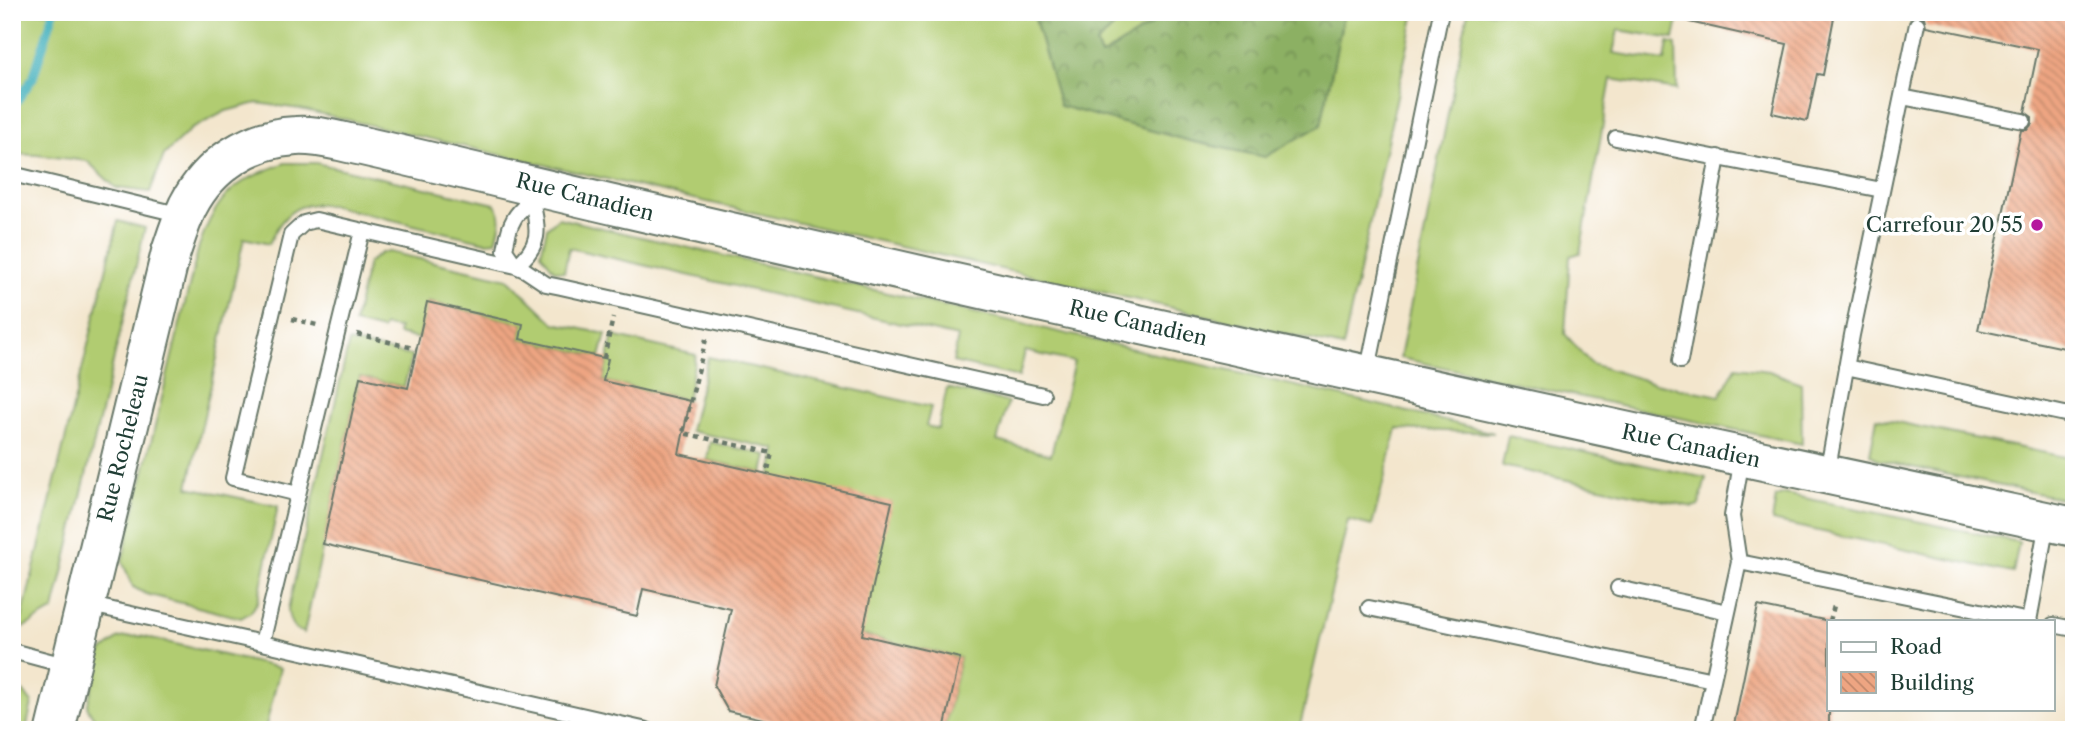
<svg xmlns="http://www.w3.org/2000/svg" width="2086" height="742" viewBox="0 0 2086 742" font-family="'Libre Caslon Text',serif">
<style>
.grass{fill:#b1cc71;stroke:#688452;stroke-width:2}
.forest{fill:url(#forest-crowns);stroke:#56764c;stroke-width:2}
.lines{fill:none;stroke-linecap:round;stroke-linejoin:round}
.stream{stroke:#40afbb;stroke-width:9}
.building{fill:url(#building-back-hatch)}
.lane-casing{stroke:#69786a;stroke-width:18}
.secondary-casing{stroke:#69786a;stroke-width:42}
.path{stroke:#69786a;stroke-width:4.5;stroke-dasharray:5 5;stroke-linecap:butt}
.lane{stroke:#fff;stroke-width:14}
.secondary{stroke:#fff;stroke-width:38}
.poi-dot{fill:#b5179e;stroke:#fff;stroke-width:2.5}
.labels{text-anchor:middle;stroke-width:7;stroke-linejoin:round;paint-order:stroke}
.street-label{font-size:21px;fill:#1f3d34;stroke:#fff}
.poi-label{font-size:21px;fill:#1f3d34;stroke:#fff;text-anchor:end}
</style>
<defs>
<pattern id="forest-crowns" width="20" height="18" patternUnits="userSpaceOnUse" patternTransform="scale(1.75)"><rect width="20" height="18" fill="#8cb063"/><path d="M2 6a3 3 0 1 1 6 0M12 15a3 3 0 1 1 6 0" fill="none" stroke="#729052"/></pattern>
<pattern id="building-back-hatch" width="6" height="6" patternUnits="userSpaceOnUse" patternTransform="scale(1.75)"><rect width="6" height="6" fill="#eea582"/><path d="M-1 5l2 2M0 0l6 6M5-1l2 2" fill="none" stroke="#c0886b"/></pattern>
</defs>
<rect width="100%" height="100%" fill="#fff"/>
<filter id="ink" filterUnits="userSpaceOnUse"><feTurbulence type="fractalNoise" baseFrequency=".0143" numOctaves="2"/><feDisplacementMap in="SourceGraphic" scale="14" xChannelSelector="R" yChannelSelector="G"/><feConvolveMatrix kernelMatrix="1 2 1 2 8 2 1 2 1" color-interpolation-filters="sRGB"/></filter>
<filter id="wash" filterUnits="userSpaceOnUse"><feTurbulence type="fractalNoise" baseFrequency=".00686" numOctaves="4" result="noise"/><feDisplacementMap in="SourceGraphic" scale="28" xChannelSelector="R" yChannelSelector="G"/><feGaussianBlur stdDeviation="1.57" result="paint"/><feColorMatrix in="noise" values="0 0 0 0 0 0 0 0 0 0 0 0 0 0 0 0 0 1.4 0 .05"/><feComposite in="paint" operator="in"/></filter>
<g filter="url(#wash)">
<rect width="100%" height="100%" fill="#f3e6cd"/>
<path class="grass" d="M12,12H1033L1060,106L1190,141L1265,157L1321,125L1344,12H1415L1343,347L300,109L257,103L226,111L191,129L164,155L150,192L116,188L87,161L37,155L12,154Z
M1121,12H1161L1151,25L1101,56L1096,44L1117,24Z
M1468,12H1643L1678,20L1674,39L1618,30L1613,53L1665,61L1668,43L1676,45L1677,90L1611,79L1580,253L1570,256L1565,334L1591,364L1654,383L1720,396L1736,367L1769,371L1801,383L1802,444L1400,358Z
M285,163H316L495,204C504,216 500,227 496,241L486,242L329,205C322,205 314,204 307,205C287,209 276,227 269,244L244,238L188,487L278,506L258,601L251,612L241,618L146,594L133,587L122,561L199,246C217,194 234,182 285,163Z
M558,218L1375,404L1494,433L1397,429L1372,526L1348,520L1299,730H944L960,658L862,635L771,475L776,449L690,431L708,357L931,407L926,426L938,429L947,388L1008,402L997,441L1051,455L1074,362L1025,351L1019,377L953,362L958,337L569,248L564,272L554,270L541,253L547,228Z
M118,221L145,228L54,610L24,627L12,625V616L22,618Z
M389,252L508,279L554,323L606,334L600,357L520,339L523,324L428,302L419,339L398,334L399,328L384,326L382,330L354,323L368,263L381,253Z
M613,336L696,355L687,400L603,381Z
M349,342L412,356L404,387L360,377L304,633C292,629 289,621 288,609Z
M1877,418L2074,459V501L1878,460L1870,454Z
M1508,436L1706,478L1699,505L1693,507L1502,466Z
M710,442L767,455L763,473L707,460Z
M1785,494L2019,542L2013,573L1772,521L1776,497Z
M140,636L280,668L265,730H106L95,720L87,707L101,652L119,638Z
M18,689L24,692L32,703L26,730H12V691Z"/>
<path class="forest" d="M1033,12H1121L1117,24L1096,44L1101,56L1151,25L1161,12H1344L1321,125L1265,157L1190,141L1060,106Z"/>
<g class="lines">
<path class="stream" d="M12,108L33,78L54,12"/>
</g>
<g id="blocks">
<path class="building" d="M1690,12H1835L1823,75L1817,74L1807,121L1772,113L1787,44L1689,22Z
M1916,12H2074V350L1978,330L2021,130H2027L2032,124V117L2025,112L2038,49L1926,26L1924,17L1915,15Z
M427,302L523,324L520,339L608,359L603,381L690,401L679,454L892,502L862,635L960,658L944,730H811L728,711L714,686L731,609L643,589L637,616L323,544L360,377L408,388Z
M1758,606L1829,621V730H1733Z"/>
</g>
</g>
<g filter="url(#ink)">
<use href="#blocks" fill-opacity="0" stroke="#69786a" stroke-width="2"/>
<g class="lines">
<g class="lane-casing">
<path id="lane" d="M1902,97L2023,121
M1616,138L1882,190
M12,174L182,215
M532,201C539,231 541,245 516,266L505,250C507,241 508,229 513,221C519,207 530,207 536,187
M1680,361L1718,157
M1846,367L2074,416
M1367,374L1441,12
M1827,474L1852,335L1917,24
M298,494L233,478L291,235L304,223L316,220L516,266L525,270L546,284L561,287L1043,395
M1739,562L2030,621
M1618,588L1728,612
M86,604L262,643L362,231
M1369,608L1713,680
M2029,621L2047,523
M2053,625L2074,629
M262,643L647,730
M12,651L68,666
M1702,730L1739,562L1732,516L1742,458"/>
</g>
<g class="secondary-casing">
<path id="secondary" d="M55,730L171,252C176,237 181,221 188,206C209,165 250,138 296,136C311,135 325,138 340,141C435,162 531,186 626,208C1108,319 1590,425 2074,527"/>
</g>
<path class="path" d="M292,319L317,325
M357,334L417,349
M706,339L683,433L772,453L767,474
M604,358L613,318
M1830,621L1835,602"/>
<use href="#lane" class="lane"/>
<use href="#secondary" class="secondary"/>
</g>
</g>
<circle class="poi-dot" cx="2037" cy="225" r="7"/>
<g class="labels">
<g class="street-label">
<text transform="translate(585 197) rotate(14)" y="7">Rue Canadien</text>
<text transform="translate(1138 323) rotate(13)" y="7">Rue Canadien</text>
<text transform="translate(1691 446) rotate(12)" y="7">Rue Canadien</text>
<text transform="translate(123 448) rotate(-76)" y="7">Rue Rocheleau</text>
</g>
<g class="poi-label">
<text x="2023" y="232">Carrefour 20 55</text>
</g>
</g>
<rect width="2086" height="742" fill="none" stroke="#fff" stroke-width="42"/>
<rect x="1827" y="620" width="228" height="91" fill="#ffffff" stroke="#a5b1ae" stroke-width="2"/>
<rect x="1841" y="642" width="35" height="10" fill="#ffffff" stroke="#a5b1ae" stroke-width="2"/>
<text x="1890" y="654" font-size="21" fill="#1f3d34">Road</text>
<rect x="1841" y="672" width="35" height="21" fill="url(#building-back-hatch)" stroke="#a5b1ae" stroke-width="2"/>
<text x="1890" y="690" font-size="21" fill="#1f3d34">Building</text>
</svg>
